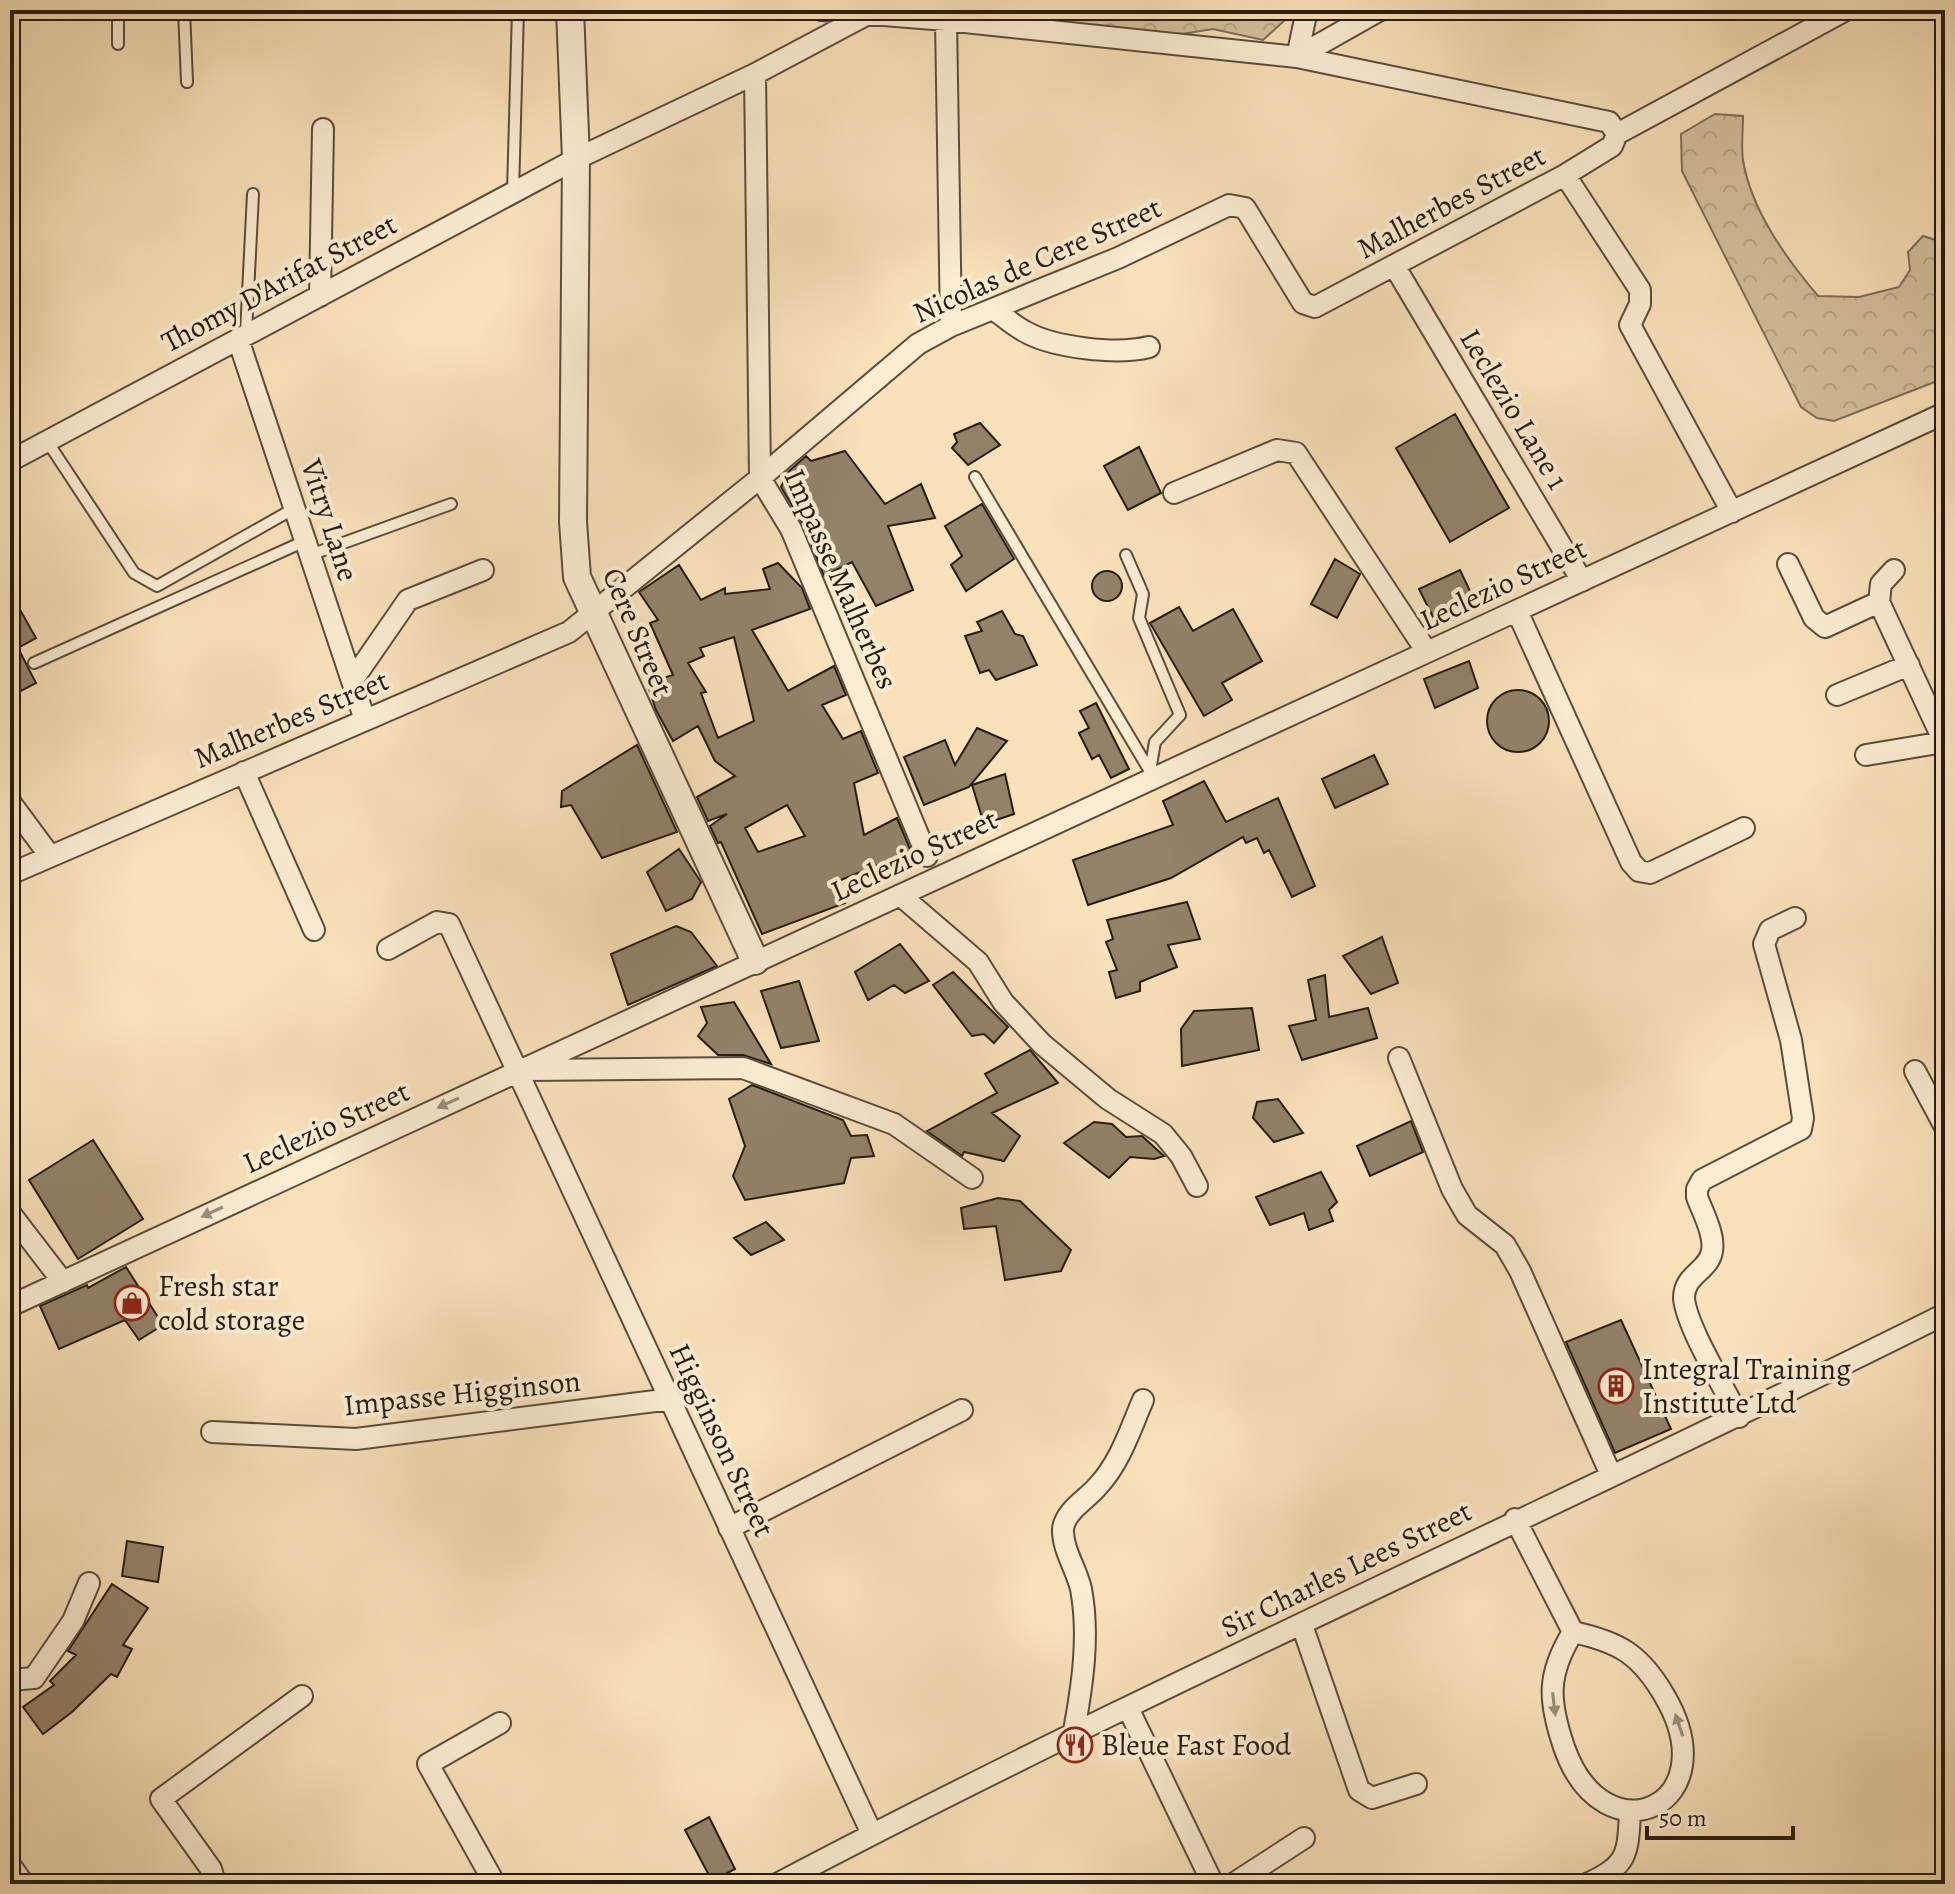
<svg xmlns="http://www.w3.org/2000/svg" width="1955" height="1894" viewBox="0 0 1955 1894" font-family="Alegreya,serif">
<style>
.forest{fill:url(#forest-crowns);stroke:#7d6e58;stroke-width:2}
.building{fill:#938269;stroke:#251c12;stroke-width:2;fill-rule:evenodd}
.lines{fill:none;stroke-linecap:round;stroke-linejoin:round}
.service-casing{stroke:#5a4d3c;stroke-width:14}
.minor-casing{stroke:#5a4d3c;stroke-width:24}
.tertiary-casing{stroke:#5a4d3c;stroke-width:30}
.service{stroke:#fbecd2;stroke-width:10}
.minor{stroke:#fbecd2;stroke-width:20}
.tertiary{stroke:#fbecd2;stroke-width:26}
.oneway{fill:#9b8e7c}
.labels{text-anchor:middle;stroke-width:8;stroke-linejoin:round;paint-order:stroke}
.street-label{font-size:30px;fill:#251c12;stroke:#fbecd2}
.poi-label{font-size:30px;fill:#251c12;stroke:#fbecd2;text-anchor:start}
</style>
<defs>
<pattern id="forest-crowns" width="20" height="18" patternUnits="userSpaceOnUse" patternTransform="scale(2)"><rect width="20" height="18" fill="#d5c09d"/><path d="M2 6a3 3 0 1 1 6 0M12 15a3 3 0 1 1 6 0" fill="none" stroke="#b7a486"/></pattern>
</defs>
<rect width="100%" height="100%" fill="#f9e1ba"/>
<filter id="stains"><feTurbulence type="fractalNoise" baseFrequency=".0025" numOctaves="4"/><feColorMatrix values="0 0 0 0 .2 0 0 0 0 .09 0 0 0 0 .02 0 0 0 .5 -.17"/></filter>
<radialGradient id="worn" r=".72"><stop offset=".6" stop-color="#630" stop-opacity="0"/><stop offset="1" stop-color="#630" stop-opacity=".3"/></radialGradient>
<path class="forest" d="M951,10H1296L1263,40L1213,29L1182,34L1155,48L976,20Z
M1715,114L1743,116C1743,130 1741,146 1743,160C1751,210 1786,258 1818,296L1859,297L1899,287L1910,270L1908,252L1923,236L1945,243V378L1834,421L1817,418L1801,407L1682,171L1681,134Z"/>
<path class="building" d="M1455,414L1509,508L1450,542L1396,448Z
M980,423L1000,445L968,465L952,448L957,442L954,434Z
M1139,447L1161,493L1128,510L1104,466Z
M845,451L885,504L921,484L935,518L888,526L913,590L876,606L852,562L824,576L803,524L781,487L788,472L806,456L811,461Z
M982,504L1014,559L966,591L951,565L962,556L945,526Z
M1335,559L1360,574L1337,618L1311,604Z
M778,563L802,588L810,609L752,630L788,691L834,666L846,695L822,705L843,739L861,731L878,773L854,783L864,835L897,818L913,856L892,866L890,860L831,884L845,903L762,934L721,842L718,843L710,826L727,814L708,821L697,797L735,776L715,761L698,726L673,741L656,710L647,683L673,675L650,623L658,620L639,592L679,565L701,600L725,588V594L770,589L763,569ZM734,637L754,721L718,738L701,693L706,692L688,663L704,656L700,648ZM787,805L805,836L758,852L745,828Z
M1460,570L1478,608L1438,627L1419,589Z
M1092 586a15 15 0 1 1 30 0a15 15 0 1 1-30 0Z
M10,592L36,638L18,648L36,683L17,693L10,678Z
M1179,607L1193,631L1233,609L1262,661L1222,683L1232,700L1204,716L1150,623Z
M1002,611L1015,634L1023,636L1037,665L996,680L989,670L980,673L965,636L982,631L977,622Z
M1469,661L1478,688L1435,708L1424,679Z
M1487 721a31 31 0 1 1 62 0a31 31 0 1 1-62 0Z
M1096,703L1129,769L1111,778L1099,755L1092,759L1079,733L1089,728L1080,711Z
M977,728L1007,741L969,787L924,805L904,757L945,740L955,765Z
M637,745L677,832L602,858L571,805L561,807L562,791Z
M1374,755L1388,784L1335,808L1322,779Z
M1005,774L1014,814L984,824L972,785Z
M1204,781L1226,822L1278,798L1315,886L1292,897L1269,850L1264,853L1257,838L1246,843L1243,837L1171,878L1088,905L1073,860L1173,825L1163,801Z
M679,849L701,882L692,899L666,911L647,872Z
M1187,902L1200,939L1168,945L1177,967L1140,982V991L1116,998L1109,972L1117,970L1106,942L1113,939L1107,920Z
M676,926L691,932L717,966L628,1005L611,954Z
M1382,937L1398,983L1371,994L1343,956Z
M900,944L929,981L905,993L894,985L868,1000L855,972Z
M953,972L1008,1027L994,1043L984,1034L972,1036L933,985Z
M1325,975L1329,1017L1368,1008L1377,1038L1302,1060L1289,1026L1316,1020L1308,980Z
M799,981L819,1041L781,1048L761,991Z
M734,1002L771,1064L743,1055H718L698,1036L707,1023L701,1007Z
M1252,1008L1259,1050L1182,1066L1181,1029L1194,1011Z
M1030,1050L1058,1083L992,1113L1020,1136L1004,1161L964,1152L962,1156L927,1131L997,1093L985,1074Z
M752,1085L843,1120L851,1136L867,1135L874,1156L851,1158L844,1183L745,1200L733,1176L745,1146L729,1099Z
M1278,1099L1303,1133L1274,1142L1253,1118L1257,1102Z
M1411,1121L1423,1152L1370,1176L1357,1146Z
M1094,1122L1112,1124L1126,1137L1142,1136L1164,1156L1154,1159L1130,1157L1109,1178L1064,1143Z
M93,1140L143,1219L78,1259L29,1180Z
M1321,1172L1337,1202L1329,1210L1333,1221L1309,1230L1304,1213L1270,1225L1256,1197Z
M998,1198L1020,1201L1071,1250L1061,1271L1005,1280L996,1226L964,1229L961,1208Z
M766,1222L784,1240L751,1255L734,1238Z
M126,1267L163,1325L139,1340L125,1320L59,1349L40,1306L87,1285L88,1288Z
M1621,1320L1671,1429L1615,1453L1566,1342Z
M127,1541L163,1547L158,1582L122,1576Z
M112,1584L148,1608L123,1645L132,1649L117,1677L111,1674L72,1712L43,1734L23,1707L54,1685L50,1681L76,1655L68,1651Z
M709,1817L735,1869L712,1881L685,1830Z"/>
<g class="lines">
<g class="service-casing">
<path id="service" d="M118,10V44
M184,10L187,82
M513,192L518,10
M246,333L253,194
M47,441L134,573L157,586L295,508
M975,477L1154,778
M310,555L451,504
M1126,555L1143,594L1139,618L1180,715L1155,742L1150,771
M34,663L305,541"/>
</g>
<g class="minor-casing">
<path id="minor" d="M821,10L946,20L1297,57L1609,122L1617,134
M946,20L951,326
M1297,57L1380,10
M1297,57L1307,10
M755,74L760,478L791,529L927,856
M1617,134L1846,10
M1565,175L1640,290V304L1630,325L1732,512
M1395,267L1582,581
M320,296L323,129
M993,309C1003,316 1013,325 1024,331C1053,348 1117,355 1149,347
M238,339L365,720
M10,461L576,159L755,74L868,14L869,10
M1174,493L1277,450L1296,453L1427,652
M1788,564L1814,618L1825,627L1879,602
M1894,570L1881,584L1879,602L1945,744
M1517,611L1631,862L1639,871L1650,873L1744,828
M352,681L408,600L483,570
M1837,695L1909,665
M1866,755L1944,742
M244,772L314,930
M10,802L50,856
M10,874L569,632L760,478L918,344L951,326L1118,258L1229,205L1245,208L1303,303L1315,307L1565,175L1612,146L1617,134
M900,895L978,962L1003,1002L1042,1044L1108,1099L1163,1134L1181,1156L1197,1186
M388,949L437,922L449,924L872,1834
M1399,1058L1452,1189L1467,1215L1505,1245L1520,1271L1611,1475
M527,1070L743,1068L894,1124L972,1178
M1915,1071L1945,1127
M10,1213L63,1282
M10,1306L1945,413
M1739,1417C1725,1389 1686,1326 1684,1298C1684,1274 1709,1271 1712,1251C1715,1235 1703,1213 1697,1197V1189L1702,1180L1801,1129L1803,1118L1791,1040L1764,944L1770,930L1795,918
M212,1432L356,1439L671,1399
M1515,1519L1573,1632C1619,1642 1640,1654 1664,1695C1730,1806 1604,1862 1564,1747C1548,1700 1547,1674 1573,1632
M729,1528L962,1410
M1302,1625L1359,1790L1372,1798L1416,1784
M10,1680L34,1678L73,1621L89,1583
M1128,1708L1213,1884
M1073,1736C1082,1688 1090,1637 1081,1589C1077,1570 1062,1549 1063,1529C1065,1511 1086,1500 1097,1487C1120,1463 1130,1430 1143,1400
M208,1884L213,1876L211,1869L161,1799L302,1696
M495,1884L428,1764L500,1723
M777,1884C1160,1682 1558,1508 1945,1314
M1233,1884L1304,1838
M1587,1884C1628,1865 1628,1855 1630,1811"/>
</g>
<g class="tertiary-casing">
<path id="tertiary" d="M570,10L576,159L573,522L577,577L755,961
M10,1870L20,1884"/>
</g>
<use href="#service" class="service"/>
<use href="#minor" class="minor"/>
<use href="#tertiary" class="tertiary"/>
</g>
<defs><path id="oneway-solid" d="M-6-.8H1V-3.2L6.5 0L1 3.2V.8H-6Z" transform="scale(2)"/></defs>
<g class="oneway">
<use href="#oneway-solid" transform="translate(448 1103) rotate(155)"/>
<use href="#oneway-solid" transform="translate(212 1212) rotate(155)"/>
<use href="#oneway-solid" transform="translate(1554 1704) rotate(83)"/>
<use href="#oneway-solid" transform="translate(1679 1725) rotate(-109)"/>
</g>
<defs>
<g id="shop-ring" transform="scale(1.8)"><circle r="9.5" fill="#fbecd2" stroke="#8f2418" stroke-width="1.5"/><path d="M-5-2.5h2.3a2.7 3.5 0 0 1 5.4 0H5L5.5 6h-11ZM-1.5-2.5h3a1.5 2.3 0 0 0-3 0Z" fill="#8f2418"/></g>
<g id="building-ring" transform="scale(1.8)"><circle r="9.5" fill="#fbecd2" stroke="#8f2418" stroke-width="1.5"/><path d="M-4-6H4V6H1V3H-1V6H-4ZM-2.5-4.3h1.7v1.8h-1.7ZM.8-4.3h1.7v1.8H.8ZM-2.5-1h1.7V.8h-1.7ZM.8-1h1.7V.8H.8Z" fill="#8f2418"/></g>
<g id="restaurant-ring" transform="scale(1.8)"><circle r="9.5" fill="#fbecd2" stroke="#8f2418" stroke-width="1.5"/><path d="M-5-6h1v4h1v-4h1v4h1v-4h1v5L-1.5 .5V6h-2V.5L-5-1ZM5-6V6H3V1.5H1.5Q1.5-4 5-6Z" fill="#8f2418"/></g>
</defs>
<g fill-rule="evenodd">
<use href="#shop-ring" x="132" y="1303"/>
<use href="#building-ring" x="1616" y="1386"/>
<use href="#restaurant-ring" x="1075" y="1745"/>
</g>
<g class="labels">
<g class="street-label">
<text transform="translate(1451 202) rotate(-28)" y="10">Malherbes Street</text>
<text transform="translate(1037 260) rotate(-24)" y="10">Nicolas de Cere Street</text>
<text transform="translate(279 283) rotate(-28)" y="10">Thomy D'Arifat Street</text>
<text transform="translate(1514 409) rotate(59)" y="10">Leclezio Lane 1</text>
<text transform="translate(330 520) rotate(72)" y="10">Vitry Lane</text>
<text transform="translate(841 579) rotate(66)" y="10">Impasse Malherbes</text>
<text transform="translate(1503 584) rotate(-25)" y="10">Leclezio Street</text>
<text transform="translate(638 632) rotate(67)" y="10">Cere Street</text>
<text transform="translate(291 719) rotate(-23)" y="10">Malherbes Street</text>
<text transform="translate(914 855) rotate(-25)" y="10">Leclezio Street</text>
<text transform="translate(326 1127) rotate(-25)" y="10">Leclezio Street</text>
<text transform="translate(462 1393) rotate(-6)" y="10">Impasse Higginson</text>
<text transform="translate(722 1440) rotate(65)" y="10">Higginson Street</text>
<text transform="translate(1346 1569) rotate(-26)" y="10">Sir Charles Lees Street</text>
</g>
<g class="poi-label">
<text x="158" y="1296">Fresh star<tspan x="158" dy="34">cold storage</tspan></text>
<text x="1642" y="1379">Integral Training<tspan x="1642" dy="34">Institute Ltd</tspan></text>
<text x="1101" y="1755">Bleue Fast Food</text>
</g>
</g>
<rect width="1955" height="1894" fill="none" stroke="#f9e1ba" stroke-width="40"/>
<rect x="12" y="12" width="1931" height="1870" fill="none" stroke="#251c12" stroke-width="4"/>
<rect x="20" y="20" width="1915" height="1854" fill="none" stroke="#251c12" stroke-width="2"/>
<path d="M1647 1826v12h146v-12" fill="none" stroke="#251c12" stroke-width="4"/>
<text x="1659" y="1826" font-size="24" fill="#251c12" stroke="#fbecd2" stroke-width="6" paint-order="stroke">50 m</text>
<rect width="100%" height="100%" filter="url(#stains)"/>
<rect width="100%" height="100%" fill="url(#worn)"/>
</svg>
